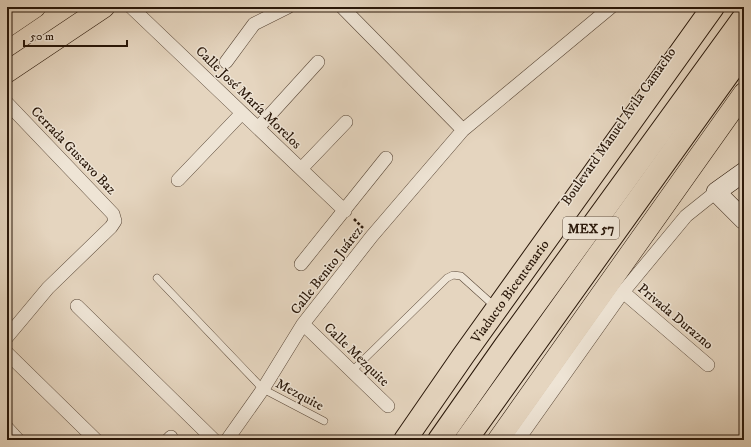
<svg xmlns="http://www.w3.org/2000/svg" width="751" height="447" viewBox="0 0 751 447" font-family="'IM FELL DW Pica',serif">
<style>
.lines{fill:none;stroke-linecap:round;stroke-linejoin:round}
.lane-casing{stroke:#584636;stroke-width:8}
.street-casing{stroke:#584636;stroke-width:14}
.secondary-casing{stroke:#291709;stroke-width:20}
.primary-casing{stroke:#291709;stroke-width:22}
.highway-casing{stroke:#291709;stroke-width:24}
.path{stroke:#291709;stroke-width:2.5;stroke-dasharray:3 2;stroke-linecap:butt}
.lane{stroke:#eee4d5;stroke-width:7}
.street{stroke:#eee4d5;stroke-width:13}
.secondary{stroke:#eee4d5;stroke-width:19}
.primary{stroke:#e5d5bf;stroke-width:21}
.highway{stroke:#e5d5bf;stroke-width:22}
.labels{text-anchor:middle;stroke-width:3;stroke-linejoin:round;paint-order:stroke}
.shield{fill:#eee4d5;stroke:#645446;stroke-width:1}
.shield-label{font-size:13px;font-weight:bold;fill:#291709}
.street-label{font-size:14px;fill:#291709;stroke:#eee4d5}
</style>
<rect width="100%" height="100%" fill="#e5d5bf"/>
<filter id="stains"><feTurbulence type="fractalNoise" baseFrequency=".005" numOctaves="4"/><feColorMatrix values="0 0 0 0 .2 0 0 0 0 .09 0 0 0 0 .02 0 0 0 .5 -.17"/></filter>
<radialGradient id="worn" r=".72"><stop offset=".6" stop-color="#630" stop-opacity="0"/><stop offset="1" stop-color="#630" stop-opacity=".3"/></radialGradient>
<g class="lines">
<g class="lane-casing">
<path id="lane" d="M157,278L263,389L324,421
M352,371L447,278L453,275L461,276L491,303"/>
</g>
<g class="street-casing">
<path id="street" d="M131,7L345,211
M342,7L463,130
M226,62L254,24L288,7
M7,103L113,214L115,221L111,227L48,288L7,337
M258,128L318,62
M301,169L346,122
M178,180L242,113
M301,264L386,158
M623,292L708,365
M77,306L214,440
M303,324L388,406
M7,353L96,440
M7,428L18,440
M168,440L171,437
M227,440L263,389L303,324L372,236L463,130L611,7
M518,440L623,292L686,216L716,192"/>
</g>
<g class="secondary-casing">
<path id="secondary" d="M744,172L716,192L744,220"/>
</g>
<g class="primary-casing">
<path id="primary" d="M7,26L35,7
M7,72L104,7
M498,440L744,93"/>
</g>
<g class="highway-casing">
<g id="highway">
<path id="s1" d="M405,440L463,356L713,7"/>
<path d="M439,440L505,346L744,17"/>
<path d="M466,440L744,52"/>
</g>
</g>
<path class="path" d="M354,219L363,228"/>
<use href="#lane" class="lane"/>
<use href="#street" class="street"/>
<use href="#secondary" class="secondary"/>
<use href="#primary" class="primary"/>
<use href="#highway" class="highway"/>
</g>
<g class="labels">
<rect class="shield" x="563" y="217" width="56" height="22" rx="3"/>
<g class="shield-label">
<text x="591" y="233">MEX 57</text>
</g>
<g class="street-label">
<text transform="translate(249 97) rotate(44)" y="5">Calle José María Morelos</text>
<text transform="translate(618 126) rotate(-55)" y="5">Boulevard Manuel Ávila Camacho</text>
<text transform="translate(74 150) rotate(46)" y="5">Cerrada Gustavo Baz</text>
<text transform="translate(326 270) rotate(-52)" y="5">Calle Benito Juárez</text>
<text dy="5" stroke="none"><textPath href="#s1" startOffset="182">Viaducto Bicentenario</textPath></text>
<text transform="translate(676 316) rotate(40)" y="5">Privada Durazno</text>
<text transform="translate(357 354) rotate(44)" y="5">Calle Mezquite</text>
<text transform="translate(300 394) rotate(28)" y="5">Mezquite</text>
</g>
</g>
<rect width="751" height="447" fill="none" stroke="#e5d5bf" stroke-width="24"/>
<rect x="8" y="8" width="735" height="431" fill="none" stroke="#291709" stroke-width="2"/>
<rect x="12" y="12" width="727" height="423" fill="none" stroke="#291709"/>
<path d="M24 40v6h103v-6" fill="none" stroke="#291709" stroke-width="2"/>
<text x="30" y="40" font-size="12" fill="#291709" stroke="#eee4d5" stroke-width="3" paint-order="stroke">50 m</text>
<rect width="100%" height="100%" filter="url(#stains)"/>
<rect width="100%" height="100%" fill="url(#worn)"/>
</svg>
